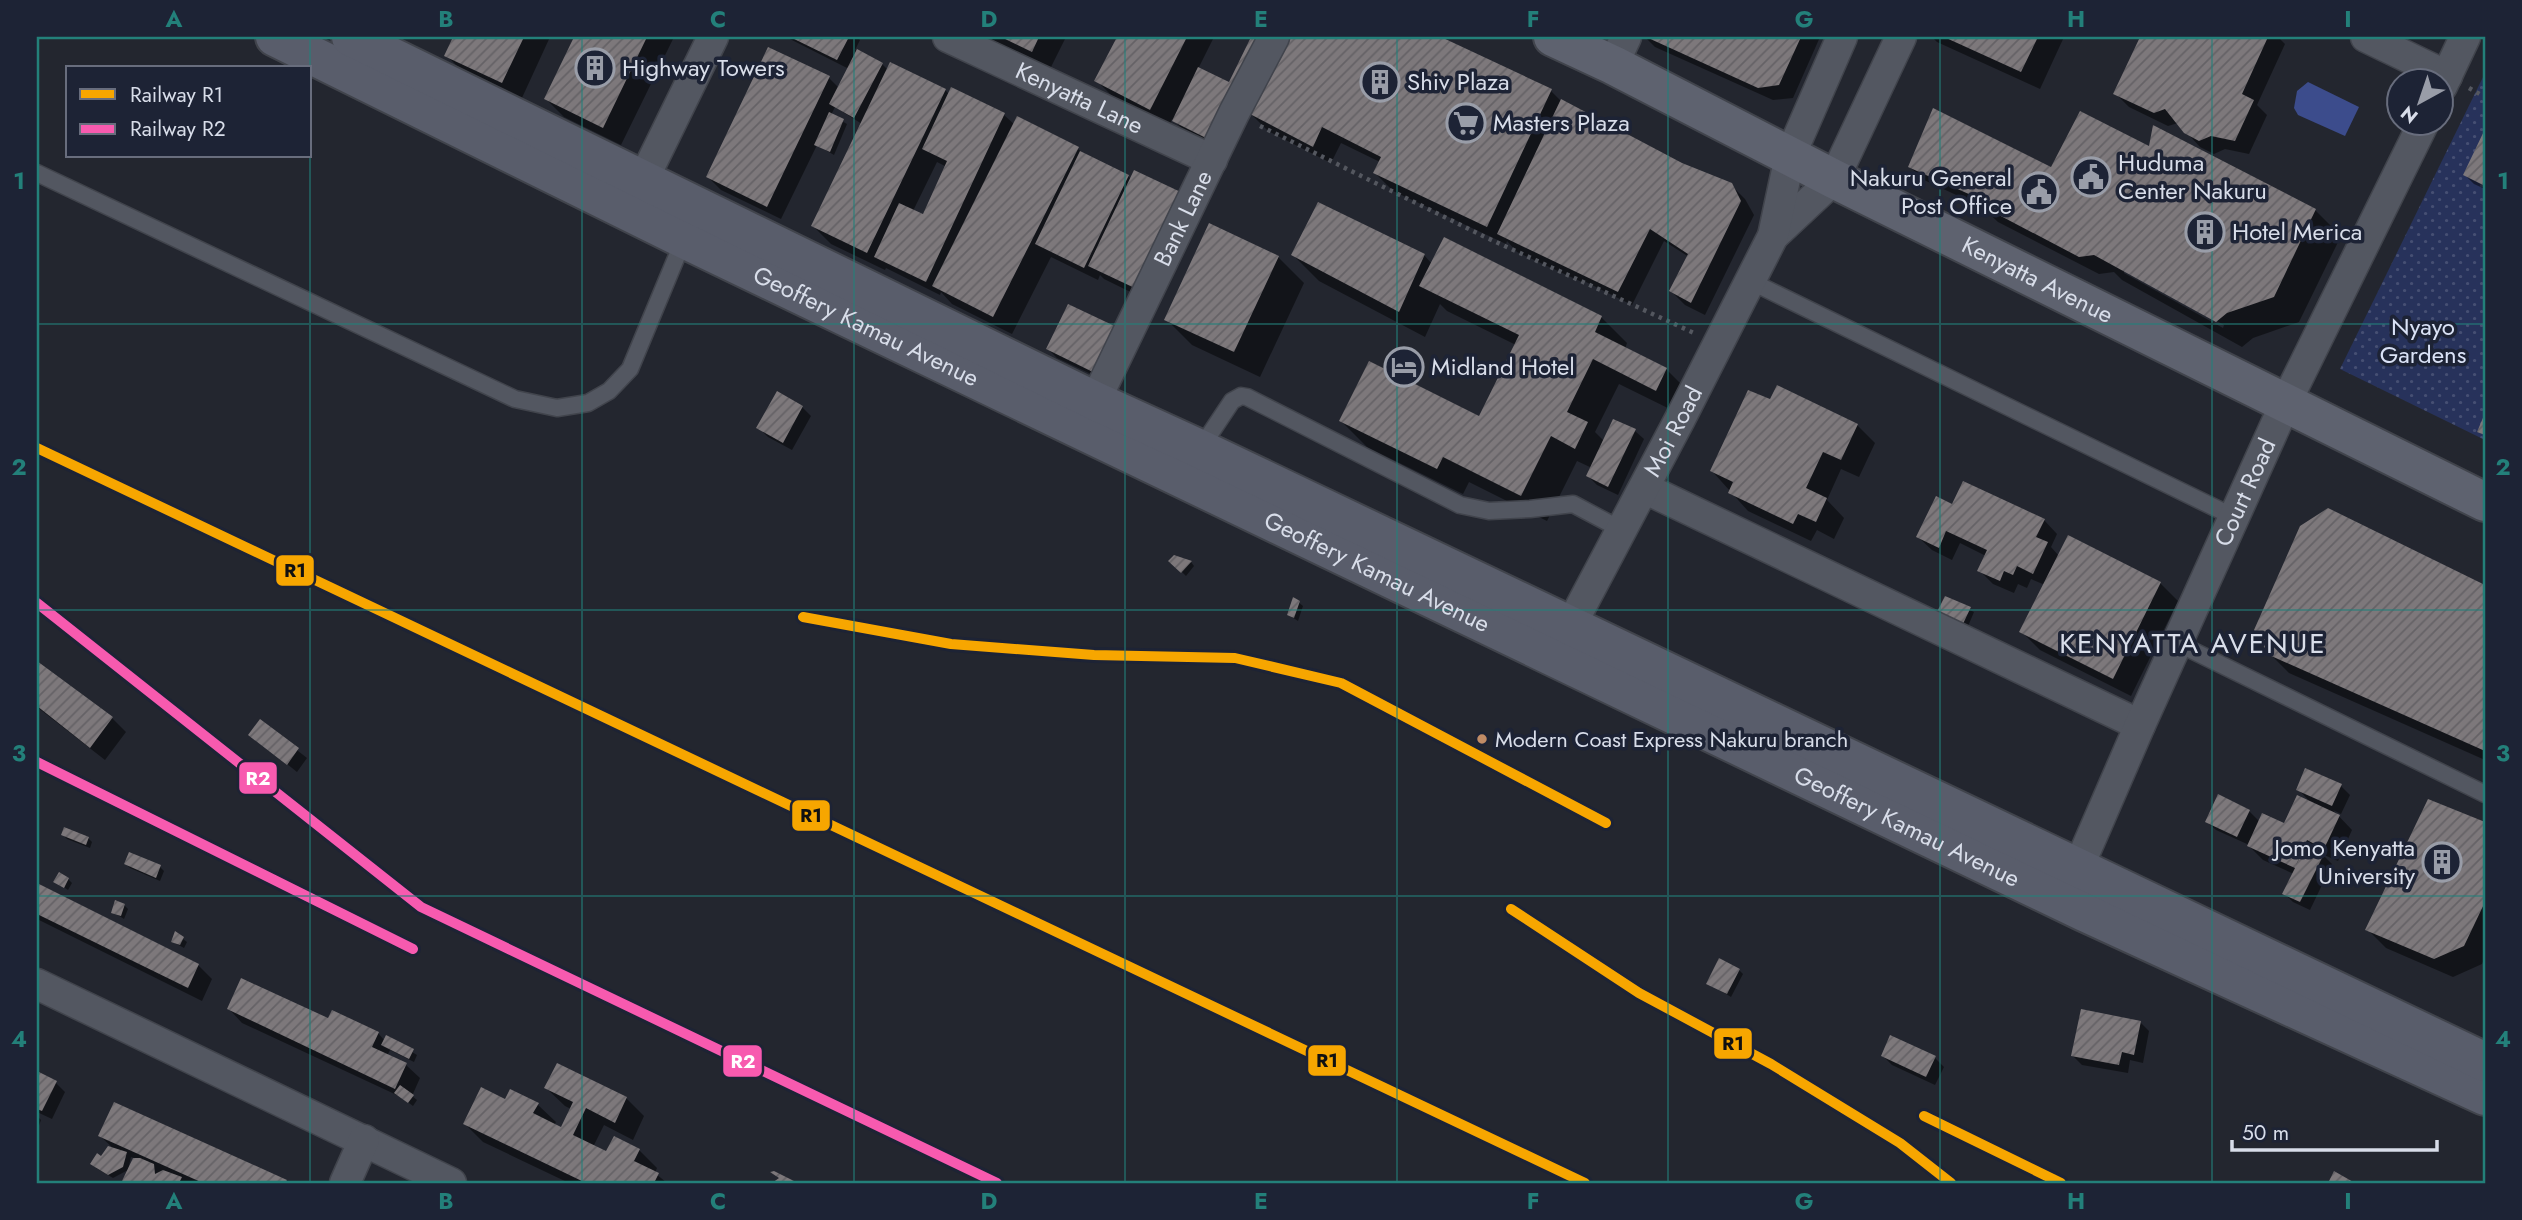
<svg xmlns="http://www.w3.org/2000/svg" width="2522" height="1220" viewBox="0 0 2522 1220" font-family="Jost,sans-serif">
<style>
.park{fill:url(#park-dots)}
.water{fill:#3c4c8c}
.shadow{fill:#0007;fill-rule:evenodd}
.building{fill:url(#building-hatch)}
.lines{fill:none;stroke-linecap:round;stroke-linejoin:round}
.lane-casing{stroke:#41444c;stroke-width:19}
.street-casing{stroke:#41444c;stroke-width:33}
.secondary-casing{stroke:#41444c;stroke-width:42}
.highway-casing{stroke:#41444c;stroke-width:42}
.path{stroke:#54575f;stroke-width:4.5;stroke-dasharray:3.5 5;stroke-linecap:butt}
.lane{stroke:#535761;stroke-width:16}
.street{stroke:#535761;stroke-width:30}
.secondary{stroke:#5e626f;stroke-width:38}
.highway{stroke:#595d6b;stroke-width:38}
.rail-1-casing{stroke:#1d2335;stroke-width:16}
.rail-2-casing{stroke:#1d2335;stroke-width:16}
.rail-1{stroke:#f7a600;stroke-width:10}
.rail-2{stroke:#f75aaf;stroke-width:10}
.grid{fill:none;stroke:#23807a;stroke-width:2;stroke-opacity:0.55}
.bus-dot{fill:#c18c65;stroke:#1d2335;stroke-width:2.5}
.labels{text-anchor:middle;stroke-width:7;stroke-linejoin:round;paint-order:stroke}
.bus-label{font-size:22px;fill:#d8dde9;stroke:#1d2335;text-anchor:start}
.poi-label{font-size:24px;fill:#d8dde9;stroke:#1d2335;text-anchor:start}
.street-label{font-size:24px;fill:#d8dde9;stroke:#1d2335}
.park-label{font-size:24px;fill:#dae2f6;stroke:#1d2335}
.quarter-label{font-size:28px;letter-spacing:2px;fill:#d8dde9;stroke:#1d2335}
.line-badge{stroke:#1d2335;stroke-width:2.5}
.badge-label{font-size:19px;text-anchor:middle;font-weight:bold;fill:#fff}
.pale-badge-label{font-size:19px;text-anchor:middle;font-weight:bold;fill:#111}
.neatline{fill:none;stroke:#23807a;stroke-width:2.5}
.grid-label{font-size:23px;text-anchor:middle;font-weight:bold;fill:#23807a}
</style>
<defs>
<pattern id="park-dots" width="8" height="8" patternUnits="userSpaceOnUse" patternTransform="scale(1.75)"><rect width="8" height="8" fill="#27325b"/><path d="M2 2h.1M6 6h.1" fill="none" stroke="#464f73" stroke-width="1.8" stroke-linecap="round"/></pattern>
<pattern id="building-hatch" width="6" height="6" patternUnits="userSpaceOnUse" patternTransform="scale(1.75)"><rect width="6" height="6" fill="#7d787b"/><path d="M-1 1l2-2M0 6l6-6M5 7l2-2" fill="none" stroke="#656266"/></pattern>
</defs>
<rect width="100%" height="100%" fill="#23262f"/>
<path class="park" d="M2485,73V440L2340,369Z"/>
<path class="water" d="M2308,82L2359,107L2345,136L2298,115L2294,108L2297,91Z"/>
<path class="shadow" d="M455,37H550L521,100L465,74L447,56Z
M576,37H674L621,145L564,117L546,99Z
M786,37H857L860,40L855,50L882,64L888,70L945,90L950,95L1004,115L1015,125L1078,149L1084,154L1128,176L1132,180L1155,304L1104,279L1100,275L1098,280L1051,257L1012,334L952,304L941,292L940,295L886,268L885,270L831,244L813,226L862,124L835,107L831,115L847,124L834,155L817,145L781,219L721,190L708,177L829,78L839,88L849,69ZM937,162L947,167L923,216L913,211Z
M985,37H1066L1050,69Z
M1119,37H1214L1198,69L1229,85L1253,37H1437L1551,91L1563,103L1682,165L1731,185L1745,199L1754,215L1705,315L1685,305L1671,291L1689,257L1664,241L1632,305L1584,281V283L1517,252L1507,241L1506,244L1393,191L1375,173L1380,162L1341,143L1331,163L1268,131L1249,112L1228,154L1188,134L1172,119L1169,127L1115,99L1097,81Z
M1645,37H1820L1793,98L1773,100L1655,47Z
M1932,37H2064L2040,89L1937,42Z
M2142,37H2278L2285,44L2257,105L2267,115L2249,154L2225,149L2214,154L2200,147L2178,123L2168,126L2129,107L2115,93Z
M2485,133V189L2474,184L2465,175Z
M2151,149L2315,210L2341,236L2299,322L2253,338L2242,347L2122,280L2114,272L2099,274L1998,222L1982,207L1924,180L1910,167L2052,169ZM2124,269L2224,325L2223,328L2124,273Z
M1293,255H1424L1432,264L1601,317L1627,343L1625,349L1666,369L1692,395L1682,415L1619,384L1595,432L1604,441L1635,431L1644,439L1618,495L1597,485L1588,476L1592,468L1577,461L1547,521L1469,482L1463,494L1367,447L1341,421L1480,418L1516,345L1447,311L1440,304L1425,337L1319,281Z
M1278,257L1304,283L1260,377L1192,345L1166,319Z
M1068,306L1110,383L1057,358L1048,349Z
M1771,402L1857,425L1875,443L1859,477L1841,469L1827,500L1844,518L1834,539L1817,530L1811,541L1748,511L1712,471Z
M802,407L811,416L792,450L768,437L759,428Z
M1953,506L2044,520L2057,534L2051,547L2059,556L2160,583L2178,601L2131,696L2040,650L2022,632L2045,585L2031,579L2027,588L2018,584L2014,593L1993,584L1979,570L1986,556L1960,543L1952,560L1932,550L1918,537Z
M2328,510L2485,587V760L2289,673L2270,654Z
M1175,557L1191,562L1194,566L1186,576L1171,561Z
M1945,598L1974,612L1966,631Z
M1298,602L1303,606L1298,621L1289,615Z
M37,663L112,718L126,732L105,760L37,707Z
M261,722L307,758L297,772L251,735Z
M2341,786L2350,795L2341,814L2333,810L2352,830L2338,861L2322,854L2332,864L2310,910L2293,902L2284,893L2294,874L2263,860L2247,844L2216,830L2207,822L2249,811L2260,822L2284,826L2311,803L2298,789Z
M2429,802L2485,824V957L2482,964L2453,977L2386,948L2368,930Z
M63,835L88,838L92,842L90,848L67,839Z
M130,854L160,867L164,871L160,881L130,868L126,864Z
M68,879L72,883L68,890L55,881Z
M37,885L198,965L212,979L202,1001L37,919Z
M124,905L128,909L124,919L113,912Z
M183,939L187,942L184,948L173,942Z
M1739,970L1743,974L1731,997L1708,983Z
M229,1009L328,1021L378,1033L385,1041L387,1037L417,1055L414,1062L390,1050L387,1056L406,1065L420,1078L412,1096L417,1100L413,1106L401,1097L242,1023Z
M2140,1022L2149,1031L2143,1063L2130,1060L2128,1073L2082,1065L2073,1056Z
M1883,1056L1935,1058L1944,1067L1935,1085L1892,1065Z
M37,1073L56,1083L65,1092L52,1119L37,1112Z
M546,1088L626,1098L644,1116L633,1140L604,1125L593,1147L607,1154L639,1150L657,1168L655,1173L667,1183H569L483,1142L465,1124L505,1102L537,1104L556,1122L554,1125L561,1129L571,1109L565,1106Z
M37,1116L41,1120L37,1131Z
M100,1136L286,1181L287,1183H127L124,1180L134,1158L131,1157L128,1170L113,1178L96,1168L102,1159L114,1149Z"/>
<path class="building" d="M453,37H524L502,83L444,56Z
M574,37H647L603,128L544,99Z
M790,37H849L837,60Z
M1001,37H1039L1032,52Z
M1117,37H1187L1150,110L1094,81Z
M1251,37H1267L1214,142L1172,121L1198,67L1229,82Z
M1287,37H1441L1552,89L1487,227L1373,173L1381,157L1322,127L1313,147L1248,113Z
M1646,37H1801L1779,85L1758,88Z
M1944,37H2038L2021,72Z
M2140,37H2268L2242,94L2254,100L2235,141L2211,136L2199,141L2184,133L2165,109L2154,113L2113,94Z
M768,47L830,76L767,207L706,177Z
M857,49L883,63L854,118L829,104Z
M890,62L946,89L867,253L811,226Z
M951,87L1005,113L926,282L874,257L899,203L923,214L947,161L922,149Z
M1561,99L1682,163L1732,183L1741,201L1691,303L1669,291L1688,254L1650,229L1618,292L1497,234Z
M1933,108L2051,167L2080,111L2149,146L2153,125L2316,209L2274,297L2227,313L2216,322L2094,255L2079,257L1978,204L1980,199L1908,167Z
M829,112L844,119L830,152L814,145Z
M1017,116L1079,147L993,317L932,286Z
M2485,129V186L2463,175Z
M1080,151L1129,175L1084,268L1035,244Z
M1134,170L1187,195L1141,291L1088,266Z
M1318,202L1425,254L1399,312L1291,255Z
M1209,223L1279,256L1234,352L1164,320Z
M1444,237L1602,316L1595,332L1667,368L1656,391L1593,359L1567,412L1588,422L1575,449L1551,436L1521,496L1443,457L1437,469L1339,421L1369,361L1479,416L1519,335L1419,286Z
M1068,304L1123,330L1101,376L1046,349Z
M1777,385L1858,424L1841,460L1823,452L1806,488L1827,498L1816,522L1798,514L1793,524L1728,493L1733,482L1710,471L1748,390L1770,399Z
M777,391L803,406L783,443L756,428Z
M2485,413V435L2477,432Z
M1613,419L1636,429L1608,487L1586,476Z
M1963,481L2045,519L2036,537L2048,542L2033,574L2017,566L2013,575L2004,571L2000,581L1977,571L1987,550L1946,531L1939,548L1916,537L1936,496L1952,504Z
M2328,508L2485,585V751L2269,655L2254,630L2300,526Z
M2068,535L2161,582L2113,679L2019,632Z
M1174,555L1192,561L1181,573L1168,561Z
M1945,596L1971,607L1961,628L1935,616Z
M1293,597L1300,601L1294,618L1287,615Z
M37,661L113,717L90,748L37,706Z
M260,719L299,748L287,765L248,735Z
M2305,768L2342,784L2332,806L2296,790Z
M2218,794L2250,810L2237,837L2205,822Z
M2297,795L2340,815L2324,849L2307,840L2296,865L2306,845L2324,854L2300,902L2282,894L2295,868L2247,846L2262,813L2284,823Z
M2428,799L2485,822V902L2464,946L2434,959L2365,930Z
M64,827L89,837L86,845L61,835Z
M129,852L161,865L156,878L124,864Z
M59,872L69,878L64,888L53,882Z
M37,883L199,964L188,988L37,914Z
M115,900L125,904L121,916L111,913Z
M175,931L184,937L180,945L171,942Z
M1719,958L1740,969L1727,994L1706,984Z
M241,978L328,1018L332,1010L379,1032L372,1047L407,1063L395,1089L227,1009Z
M2081,1009L2141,1021L2134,1055L2122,1052L2119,1065L2071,1056Z
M386,1035L414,1049L409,1059L381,1045Z
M1890,1035L1936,1056L1926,1077L1881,1056Z
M557,1063L627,1097L615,1123L586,1108L573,1135L606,1151L614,1136L640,1149L634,1161L659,1173L654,1183H586L463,1124L481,1087L505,1099L510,1089L539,1103L533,1113L561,1127L573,1102L544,1088Z
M37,1071L57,1081L42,1111L37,1109Z
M400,1085L414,1095L408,1103L394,1093Z
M114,1102L287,1180L285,1183H203L98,1136Z
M108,1146L127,1152L123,1167L108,1175L90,1164L97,1153L101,1156Z
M133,1158H140L154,1164L155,1174L163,1170L182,1177L179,1183H128L122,1181Z
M774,1171L794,1181L793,1183H772L779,1178L770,1172Z
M2334,1171L2355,1183H2328Z"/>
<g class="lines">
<g class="lane-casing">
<path id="lane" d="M37,173L515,399L557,408L588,403L609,391L630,369L684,239
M1750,281L2234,517
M1200,449L1232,401L1241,396L1247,397L1460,505L1489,511L1530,509L1573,504L1622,530
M2177,643L2485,794"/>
</g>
<g class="street-casing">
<g id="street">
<path id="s1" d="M948,37L1212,160"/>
<path d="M2366,37L2447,76"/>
<path d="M1613,65L1626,37"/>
<path d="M2442,86L2465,37"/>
<path d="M643,180L713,37"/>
<path d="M1773,236L1834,179L1901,37"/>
<path id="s2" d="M1095,401L1234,113L1274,37"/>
<path d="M1644,488L2140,725"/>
<path id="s3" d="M1571,625L1680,419L1773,236L1790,156L1842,37"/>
<path id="s4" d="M2078,868L2140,725L2286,402L2424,122"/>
<path d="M37,984L451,1183"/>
<path d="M345,1183L364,1140"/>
</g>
</g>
<g class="secondary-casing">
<g id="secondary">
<path id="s5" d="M1553,37L1613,65L1834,179L2485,502"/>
</g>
</g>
<g class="highway-casing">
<g id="highway">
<path id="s6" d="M275,37L684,239L2084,912L2485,1096"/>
<path d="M351,37L1095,401L1200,449L2485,1062"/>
</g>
</g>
<path class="path" d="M2469,88L2485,97
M1260,126L1483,236L1694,333"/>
<use href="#lane" class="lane"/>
<use href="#street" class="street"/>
<use href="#secondary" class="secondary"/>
<use href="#highway" class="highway"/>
<g class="rail-1-casing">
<path id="rail-1" d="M37,448L1585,1183
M803,617L951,644L1094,655L1235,658L1341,683L1606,823
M1511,909L1639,993L1771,1064L1900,1143L1951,1183
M1924,1116L2061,1183"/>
</g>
<g class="rail-2-casing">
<path id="rail-2" d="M37,603L421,907L997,1183
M37,762L413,949"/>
</g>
<use href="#rail-1" class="rail-1"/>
<use href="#rail-2" class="rail-2"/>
</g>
<path class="grid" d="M310,37V1183M582,37V1183M854,37V1183M1125,37V1183M1397,37V1183M1668,37V1183M1940,37V1183M2212,37V1183M37,324H2485M37,610H2485M37,896H2485"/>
<defs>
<g id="building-ring" transform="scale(2.0125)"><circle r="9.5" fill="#1d2335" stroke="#999da8" stroke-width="1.5"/><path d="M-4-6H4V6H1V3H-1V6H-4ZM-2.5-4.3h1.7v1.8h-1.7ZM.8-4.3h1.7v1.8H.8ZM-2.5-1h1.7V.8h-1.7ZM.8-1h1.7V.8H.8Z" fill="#999da8"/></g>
<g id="supermarket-ring" transform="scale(2.0125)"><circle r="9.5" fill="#1d2335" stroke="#999da8" stroke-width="1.5"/><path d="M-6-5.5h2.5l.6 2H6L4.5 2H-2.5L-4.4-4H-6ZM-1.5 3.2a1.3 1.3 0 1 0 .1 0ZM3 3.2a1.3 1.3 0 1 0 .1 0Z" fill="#999da8"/></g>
<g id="civic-ring" transform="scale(2.0125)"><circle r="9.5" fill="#1d2335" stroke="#999da8" stroke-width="1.5"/><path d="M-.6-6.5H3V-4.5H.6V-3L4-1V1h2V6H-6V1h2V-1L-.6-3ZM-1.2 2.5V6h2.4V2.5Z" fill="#999da8"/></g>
<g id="hotel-ring" transform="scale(2.0125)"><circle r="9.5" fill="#1d2335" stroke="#999da8" stroke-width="1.5"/><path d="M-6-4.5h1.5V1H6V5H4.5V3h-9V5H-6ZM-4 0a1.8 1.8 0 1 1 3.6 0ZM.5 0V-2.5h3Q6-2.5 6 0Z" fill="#999da8"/></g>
</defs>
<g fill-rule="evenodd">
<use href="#building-ring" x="595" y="68"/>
<use href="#building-ring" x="1380" y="82"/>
<use href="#supermarket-ring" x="1466" y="123"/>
<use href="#civic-ring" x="2091" y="177"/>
<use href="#civic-ring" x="2039" y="192"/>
<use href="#building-ring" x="2205" y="232"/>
<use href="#hotel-ring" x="1404" y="367"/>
<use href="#building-ring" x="2442" y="862"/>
</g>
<circle class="bus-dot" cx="1482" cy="739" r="6"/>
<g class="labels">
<g class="bus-label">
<text x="1495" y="747">Modern Coast Express Nakuru branch</text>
</g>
<g class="poi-label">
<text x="622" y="76">Highway Towers</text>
<text x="1407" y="90">Shiv Plaza</text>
<text x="1493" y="131">Masters Plaza</text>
<text x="2118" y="171">Huduma<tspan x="2118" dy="28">Center Nakuru</tspan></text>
<text x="2012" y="186" text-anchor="end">Nakuru General<tspan x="2012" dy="28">Post Office</tspan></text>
<text x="2232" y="240">Hotel Merica</text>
<text x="1431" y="375">Midland Hotel</text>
<text x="2415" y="856" text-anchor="end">Jomo Kenyatta<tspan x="2415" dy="28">University</tspan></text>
</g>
<g class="street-label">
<text dy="8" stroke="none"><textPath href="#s1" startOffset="145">Kenyatta Lane</textPath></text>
<text dy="8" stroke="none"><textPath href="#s2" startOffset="203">Bank Lane</textPath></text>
<text dy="8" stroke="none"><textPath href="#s5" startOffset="542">Kenyatta Avenue</textPath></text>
<text dy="8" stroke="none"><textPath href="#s6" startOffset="658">Geoffery Kamau Avenue</textPath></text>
<text dy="8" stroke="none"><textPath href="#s3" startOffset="219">Moi Road</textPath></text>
<text dy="8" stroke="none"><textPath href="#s4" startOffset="411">Court Road</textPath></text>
<text dy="8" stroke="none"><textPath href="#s6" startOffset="1225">Geoffery Kamau Avenue</textPath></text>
<text dy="8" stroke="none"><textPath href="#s6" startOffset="1813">Geoffery Kamau Avenue</textPath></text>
</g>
<g class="park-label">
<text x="2423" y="335">Nyayo<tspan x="2423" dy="28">Gardens</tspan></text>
</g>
<g class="quarter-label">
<text x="2193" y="653">KENYATTA AVENUE</text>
</g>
</g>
<g class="line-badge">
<rect x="275" y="554" width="40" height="33" rx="7" fill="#f7a600"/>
<rect x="238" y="761" width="40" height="34" rx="7" fill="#f75aaf"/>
<rect x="791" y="799" width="40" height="33" rx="7" fill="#f7a600"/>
<rect x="1713" y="1027" width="40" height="33" rx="7" fill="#f7a600"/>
<rect x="1307" y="1044" width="40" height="33" rx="7" fill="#f7a600"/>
<rect x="722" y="1044" width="41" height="34" rx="7" fill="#f75aaf"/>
</g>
<g class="badge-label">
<text x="258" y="785">R2</text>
<text x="743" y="1068">R2</text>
</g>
<g class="pale-badge-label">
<text x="295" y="577">R1</text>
<text x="811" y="822">R1</text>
<text x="1733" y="1050">R1</text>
<text x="1327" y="1067">R1</text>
</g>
<rect width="2522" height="1220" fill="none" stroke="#1d2335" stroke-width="77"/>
<rect x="66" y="66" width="245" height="91" fill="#1d2335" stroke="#686d7d" stroke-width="2"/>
<rect x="80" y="89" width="35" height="10" fill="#f7a600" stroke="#686d7d" stroke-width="2"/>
<text x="130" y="102" font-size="21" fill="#d8dde9">Railway R1</text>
<rect x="80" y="124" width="35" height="10" fill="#f75aaf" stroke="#686d7d" stroke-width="2"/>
<text x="130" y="136" font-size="21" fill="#d8dde9">Railway R2</text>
<g transform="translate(2420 102) rotate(220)"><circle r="33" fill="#1d2335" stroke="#686d7d" stroke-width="2"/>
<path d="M0-5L12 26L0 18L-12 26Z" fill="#999da8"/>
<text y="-10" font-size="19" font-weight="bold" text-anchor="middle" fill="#d8dde9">N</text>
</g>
<path d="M2232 1140v10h205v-10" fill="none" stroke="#d8dde9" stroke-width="3.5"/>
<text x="2242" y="1140" font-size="21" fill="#d8dde9" stroke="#1d2335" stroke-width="5" paint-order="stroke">50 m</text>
<rect x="38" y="38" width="2446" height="1144" class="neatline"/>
<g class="grid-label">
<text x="174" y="27">A</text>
<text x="446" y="27">B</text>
<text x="718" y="27">C</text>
<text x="989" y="27">D</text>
<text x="1261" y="27">E</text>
<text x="1533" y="27">F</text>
<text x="1804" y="27">G</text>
<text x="2076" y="27">H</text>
<text x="2348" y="27">I</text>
<text x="19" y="189">1</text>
<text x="2503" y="189">1</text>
<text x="19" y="475">2</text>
<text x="2503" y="475">2</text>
<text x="19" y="761">3</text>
<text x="2503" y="761">3</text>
<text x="19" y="1047">4</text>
<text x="2503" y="1047">4</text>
<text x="174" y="1209">A</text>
<text x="446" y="1209">B</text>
<text x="718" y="1209">C</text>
<text x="989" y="1209">D</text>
<text x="1261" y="1209">E</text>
<text x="1533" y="1209">F</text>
<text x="1804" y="1209">G</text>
<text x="2076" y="1209">H</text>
<text x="2348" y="1209">I</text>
</g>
</svg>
